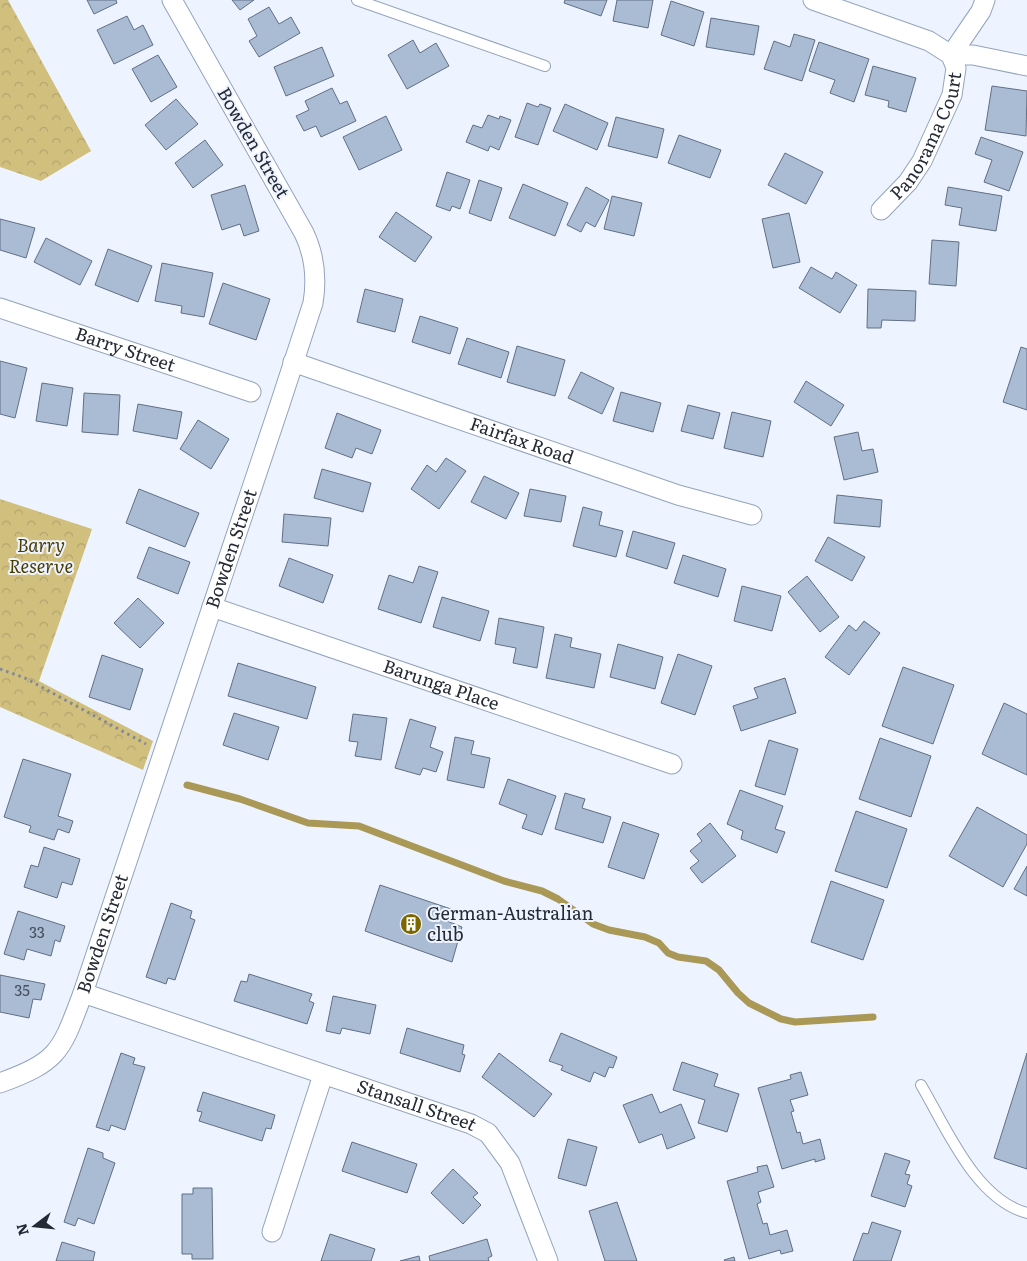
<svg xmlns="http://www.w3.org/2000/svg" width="1027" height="1261" viewBox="0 0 1027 1261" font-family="Literata,serif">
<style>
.forest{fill:url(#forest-crowns)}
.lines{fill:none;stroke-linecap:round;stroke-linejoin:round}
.stream{stroke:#aa9856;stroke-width:7}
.building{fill:#aabbd4;stroke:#606f86}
.lane-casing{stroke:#93a3bc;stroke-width:12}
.street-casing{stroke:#93a3bc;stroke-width:21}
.path{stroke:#838994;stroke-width:3;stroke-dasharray:2.5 4;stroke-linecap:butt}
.lane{stroke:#fff;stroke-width:10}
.street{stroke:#fff;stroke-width:19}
.labels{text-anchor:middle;stroke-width:4;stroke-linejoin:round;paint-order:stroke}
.number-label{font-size:15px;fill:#464f5d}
.street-label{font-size:18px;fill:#252b35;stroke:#edf4ff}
.park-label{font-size:18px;font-style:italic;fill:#493c03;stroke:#edf4ff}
.poi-label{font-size:18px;fill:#252b35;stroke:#edf4ff;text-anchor:start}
</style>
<defs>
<pattern id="forest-crowns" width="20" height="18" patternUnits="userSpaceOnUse" patternTransform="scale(1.25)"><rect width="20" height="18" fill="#d1bf7e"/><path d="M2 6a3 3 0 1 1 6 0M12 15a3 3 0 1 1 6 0" fill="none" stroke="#b3a46e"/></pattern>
</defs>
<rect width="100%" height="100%" fill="#edf4ff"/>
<path class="forest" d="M0,0H8L91,151L41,181L0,167Z
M0,499L92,529L39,681L153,741L143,770L0,707Z"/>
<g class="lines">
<path class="stream" d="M187,785L240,799L308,823L359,826L504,881L542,891L558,899L593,924L609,930L645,937L659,943L668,953L678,957L706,961L719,970L738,993L749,1003L781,1019L795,1022L873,1017"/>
</g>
<path class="building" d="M87,0H116L117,3L94,14Z
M232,0H254L240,10Z
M565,0H607L601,16L564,3Z
M617,0H653L648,28L613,21Z
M671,1L704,12L694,46L661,35Z
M269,7L279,24L291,17L300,33L259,57L249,41L257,36L248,19Z
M127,16L134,30L143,25L153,45L114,64L97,30Z
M711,18L759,26L754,55L706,47Z
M794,34L815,40L802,81L764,69L774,41L790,47Z
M413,40L420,53L436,43L449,66L407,89L388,55Z
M819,42L869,59L854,102L830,93L835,80L809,71Z
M322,47L334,76L286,96L274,67Z
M158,55L177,87L151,102L132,69Z
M873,66L916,78L906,112L888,107L889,101L865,95Z
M992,86L1027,91L1026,136L985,130Z
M332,88L340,104L347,101L356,121L321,137L316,126L304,131L296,116L309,110L305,101Z
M176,99L198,124L166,150L145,125Z
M527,103L538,107L540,104L551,108L538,145L515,137Z
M565,104L608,123L597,150L553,131Z
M488,115L499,119L500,116L511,120L499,150L490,146L488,151L466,142L473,125L482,128Z
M386,116L402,150L359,170L343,137Z
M616,117L664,129L657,158L608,146Z
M679,135L721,150L710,178L668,163Z
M981,137L1023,152L1009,191L984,182L992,160L975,154Z
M205,140L223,165L193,188L175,163Z
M785,153L823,172L806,204L768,185Z
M447,172L470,180L460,209L452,206L450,211L436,206Z
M479,180L502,188L491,221L469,213Z
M523,184L568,203L555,236L509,218Z
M245,185L259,231L244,236L240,224L222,230L211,195Z
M586,187L609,200L595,227L586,222L581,232L567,225Z
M948,187L1002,196L996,231L959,225L962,208L945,205Z
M612,196L642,203L634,236L604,229Z
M396,212L432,237L415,262L379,237Z
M789,213L800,262L773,268L762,219Z
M0,219L35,228L26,258L0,250Z
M46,238L92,261L80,285L34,262Z
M932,240L959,242L956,286L929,284Z
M108,249L152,266L138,302L95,285Z
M162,263L213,273L204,317L181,313L182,306L155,301Z
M811,267L832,279L836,272L857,285L840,313L799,288Z
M223,283L270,299L256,340L209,324Z
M365,289L403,299L395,332L357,322Z
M868,289L916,291L915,321L882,320L881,328H867Z
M420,316L458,328L450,354L412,342Z
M467,338L509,352L501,378L458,364Z
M517,346L565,360L555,396L507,382Z
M1021,347L1027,349V410L1003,402Z
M0,361L27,368L15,418L0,414Z
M581,372L614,388L602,414L568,398Z
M806,381L844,405L831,426L794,402Z
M42,383L73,388L67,426L36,421Z
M621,392L661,403L653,432L613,421Z
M84,393L120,395L118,435L82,432Z
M138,404L182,412L177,439L133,431Z
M688,405L720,413L713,439L681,431Z
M732,412L771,421L763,457L724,448Z
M337,413L381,430L372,454L356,448L352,458L325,448Z
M198,420L229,439L211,469L180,449Z
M858,432L862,451L873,449L878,472L844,480L834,437Z
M446,458L466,471L439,509L411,489L427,465L436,472Z
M322,469L371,483L363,512L314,498Z
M484,476L519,493L506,519L471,502Z
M139,489L199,513L185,547L126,523Z
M530,489L566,496L561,522L524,516Z
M837,495L882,500L880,527L834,523Z
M583,507L602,512L599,525L623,531L616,557L573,546Z
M284,514L331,518L328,546L282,542Z
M633,531L675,543L667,569L626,556Z
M828,537L865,557L852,581L815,561Z
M149,547L190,562L178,594L137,578Z
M683,555L726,569L718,597L674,583Z
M289,558L333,575L323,603L279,586Z
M419,566L438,572L421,623L378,609L389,575L413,583Z
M807,576L839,617L820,632L788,592Z
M742,586L781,596L772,631L734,621Z
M442,597L489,611L480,641L433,627Z
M138,598L164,623L140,648L114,623Z
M499,618L544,627L537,668L513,663L516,648L495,644Z
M864,621L880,633L849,675L825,657L849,625L856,631Z
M555,634L572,638L570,647L601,654L594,688L546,678Z
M618,644L663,657L655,689L610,677Z
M678,654L712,666L695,715L661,703Z
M102,655L143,669L130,710L89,697Z
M238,663L316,687L307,719L228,696Z
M903,667L954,685L933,744L882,726Z
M785,678L796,713L741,731L733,706L758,698L754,688Z
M1004,703L1027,714V775L982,754Z
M234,713L279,727L268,760L223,745Z
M353,714L387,718L381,760L355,756L358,742L349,741Z
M410,719L436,727L430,747L443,752L436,772L423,768L420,775L395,768Z
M455,737L474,741L471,754L490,758L484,788L447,780Z
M880,738L931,756L911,817L859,799Z
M769,740L798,749L785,795L755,786Z
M23,759L71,774L58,816L73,821L69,833L58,829L54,840L29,832L31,826L4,817Z
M508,779L556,796L542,835L522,828L527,815L499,804Z
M740,790L783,806L775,829L785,832L777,853L741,839L743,831L727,824Z
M565,793L585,799L582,808L611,817L603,843L555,829Z
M977,807L1027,835V844L1003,887L949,856Z
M856,811L907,829L887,888L835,871Z
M623,822L659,834L644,879L608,867Z
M710,823L736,856L702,883L690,868L699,861L690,851L702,841L697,834Z
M44,847L80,859L72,885L62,882L57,898L24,887L31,865L38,867Z
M1027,866V896L1014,889Z
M831,881L884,900L863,960L811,942Z
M380,885L451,909L447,921L462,927L452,962L365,931Z
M171,903L192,911L190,918L195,920L175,980L168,978L166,984L146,977Z
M18,911L65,926L60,942L55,940L51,956L27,949L24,960L4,954Z
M249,974L312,994L309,1001L314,1003L307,1024L234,1001L241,981L247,982Z
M0,975L45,984L41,1000L33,999L29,1018L0,1012Z
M333,996L376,1005L370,1034L342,1028L340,1034L326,1031Z
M407,1028L464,1045L462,1054L465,1055L460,1072L400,1053Z
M561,1033L617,1057L613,1068L609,1067L605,1077L594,1072L590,1082L561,1070L563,1066L549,1061Z
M121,1053L135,1058L133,1064L145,1067L125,1130L111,1125L109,1131L96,1127Z
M499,1053L552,1094L534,1117L482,1077Z
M1027,1053V1169L994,1158Z
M682,1062L718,1074L714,1086L739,1094L727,1132L698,1123L705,1100L673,1090Z
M801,1072L808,1095L790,1100L794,1111L791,1112L797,1133L800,1132L803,1144L820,1139L825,1159L815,1162V1159L782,1169L758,1088L791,1079L790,1075Z
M203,1092L275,1115L271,1129L266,1128L262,1141L199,1121L202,1112L197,1111Z
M652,1094L660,1113L681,1104L695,1138L667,1149L662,1134L639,1143L623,1105Z
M568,1139L597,1147L586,1186L558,1178Z
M352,1142L417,1164L407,1193L342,1171Z
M88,1148L103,1153V1158L115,1163L94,1224L78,1218L75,1226L64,1222Z
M885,1153L910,1161L905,1174L910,1175L907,1184L912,1186L905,1207L871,1196Z
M767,1165L774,1187L758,1192L761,1202L757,1204L763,1224L767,1223L770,1235L787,1230L793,1251L781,1254L780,1250L749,1259L727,1181L758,1172L757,1167Z
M453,1169L478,1193L473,1197L481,1205L463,1224L431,1193Z
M193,1188H212L213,1259H192V1254H182V1194H193Z
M617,1202L637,1261H605L589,1211Z
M872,1222L901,1231L891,1261H853L863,1233L868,1234Z
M330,1234L375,1249L371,1261H321Z
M487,1239L492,1256L488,1258L489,1261H430L429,1256Z
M62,1242L95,1252L93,1261H56Z
M419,1256L420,1261H400Z
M734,1257L735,1261H725L724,1260Z"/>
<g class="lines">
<g class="lane-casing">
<path id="lane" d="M357,0L545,66
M921,1085C946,1127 975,1199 1027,1213"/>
</g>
<g class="street-casing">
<g id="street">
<path d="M813,0L929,41L951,55H973L1027,66"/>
<path d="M951,55L981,11L985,0"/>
<path id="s1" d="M881,210L908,182L922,161L952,95L956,68L951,55"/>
<path id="s2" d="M0,308L251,392"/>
<path id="s3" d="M293,362L678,495L752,515"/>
<path id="s4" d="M212,607L672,764"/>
<path id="s5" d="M83,993L471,1124L488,1133L510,1163L548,1261"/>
<path id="s6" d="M0,1083C60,1061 61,1051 83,993L281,401L313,303C317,279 315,256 304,233L172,0"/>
<path d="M272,1232L323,1075"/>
</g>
</g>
<path class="path" d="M0,669L25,678L146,744"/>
<use href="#lane" class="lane"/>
<use href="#street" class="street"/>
</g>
<defs>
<g id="building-disc" transform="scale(1.125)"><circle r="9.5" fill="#7d6800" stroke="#edf4ff"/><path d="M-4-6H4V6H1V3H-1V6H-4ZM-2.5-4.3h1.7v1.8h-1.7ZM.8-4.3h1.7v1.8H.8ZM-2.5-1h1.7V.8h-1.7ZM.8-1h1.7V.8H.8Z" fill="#fff"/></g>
</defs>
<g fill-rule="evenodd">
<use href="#building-disc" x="411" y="924"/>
</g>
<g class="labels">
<g class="number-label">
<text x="37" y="938">33</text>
<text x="22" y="996">35</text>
</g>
<g class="street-label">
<text dy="6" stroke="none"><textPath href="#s1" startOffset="89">Panorama Court</textPath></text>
<text transform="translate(253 143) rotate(60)" y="6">Bowden Street</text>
<text dy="6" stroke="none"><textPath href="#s2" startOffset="132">Barry Street</textPath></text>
<text dy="6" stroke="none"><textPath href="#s3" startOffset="242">Fairfax Road</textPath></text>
<text dy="6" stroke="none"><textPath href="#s6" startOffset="598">Bowden Street</textPath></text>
<text dy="6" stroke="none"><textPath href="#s4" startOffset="242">Barunga Place</textPath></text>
<text dy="6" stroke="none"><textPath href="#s6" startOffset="192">Bowden Street</textPath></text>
<text dy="6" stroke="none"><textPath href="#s5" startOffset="352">Stansall Street</textPath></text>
</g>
<g class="park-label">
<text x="41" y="552">Barry<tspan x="41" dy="21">Reserve</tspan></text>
</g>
<g class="poi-label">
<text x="427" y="920">German-Australian<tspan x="427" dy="21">club</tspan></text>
</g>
</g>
<g transform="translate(35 1226) rotate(254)" stroke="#edf4ff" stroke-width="4" paint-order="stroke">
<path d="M0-4L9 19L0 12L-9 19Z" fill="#252b35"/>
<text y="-8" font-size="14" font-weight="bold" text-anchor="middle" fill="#252b35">N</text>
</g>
</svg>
